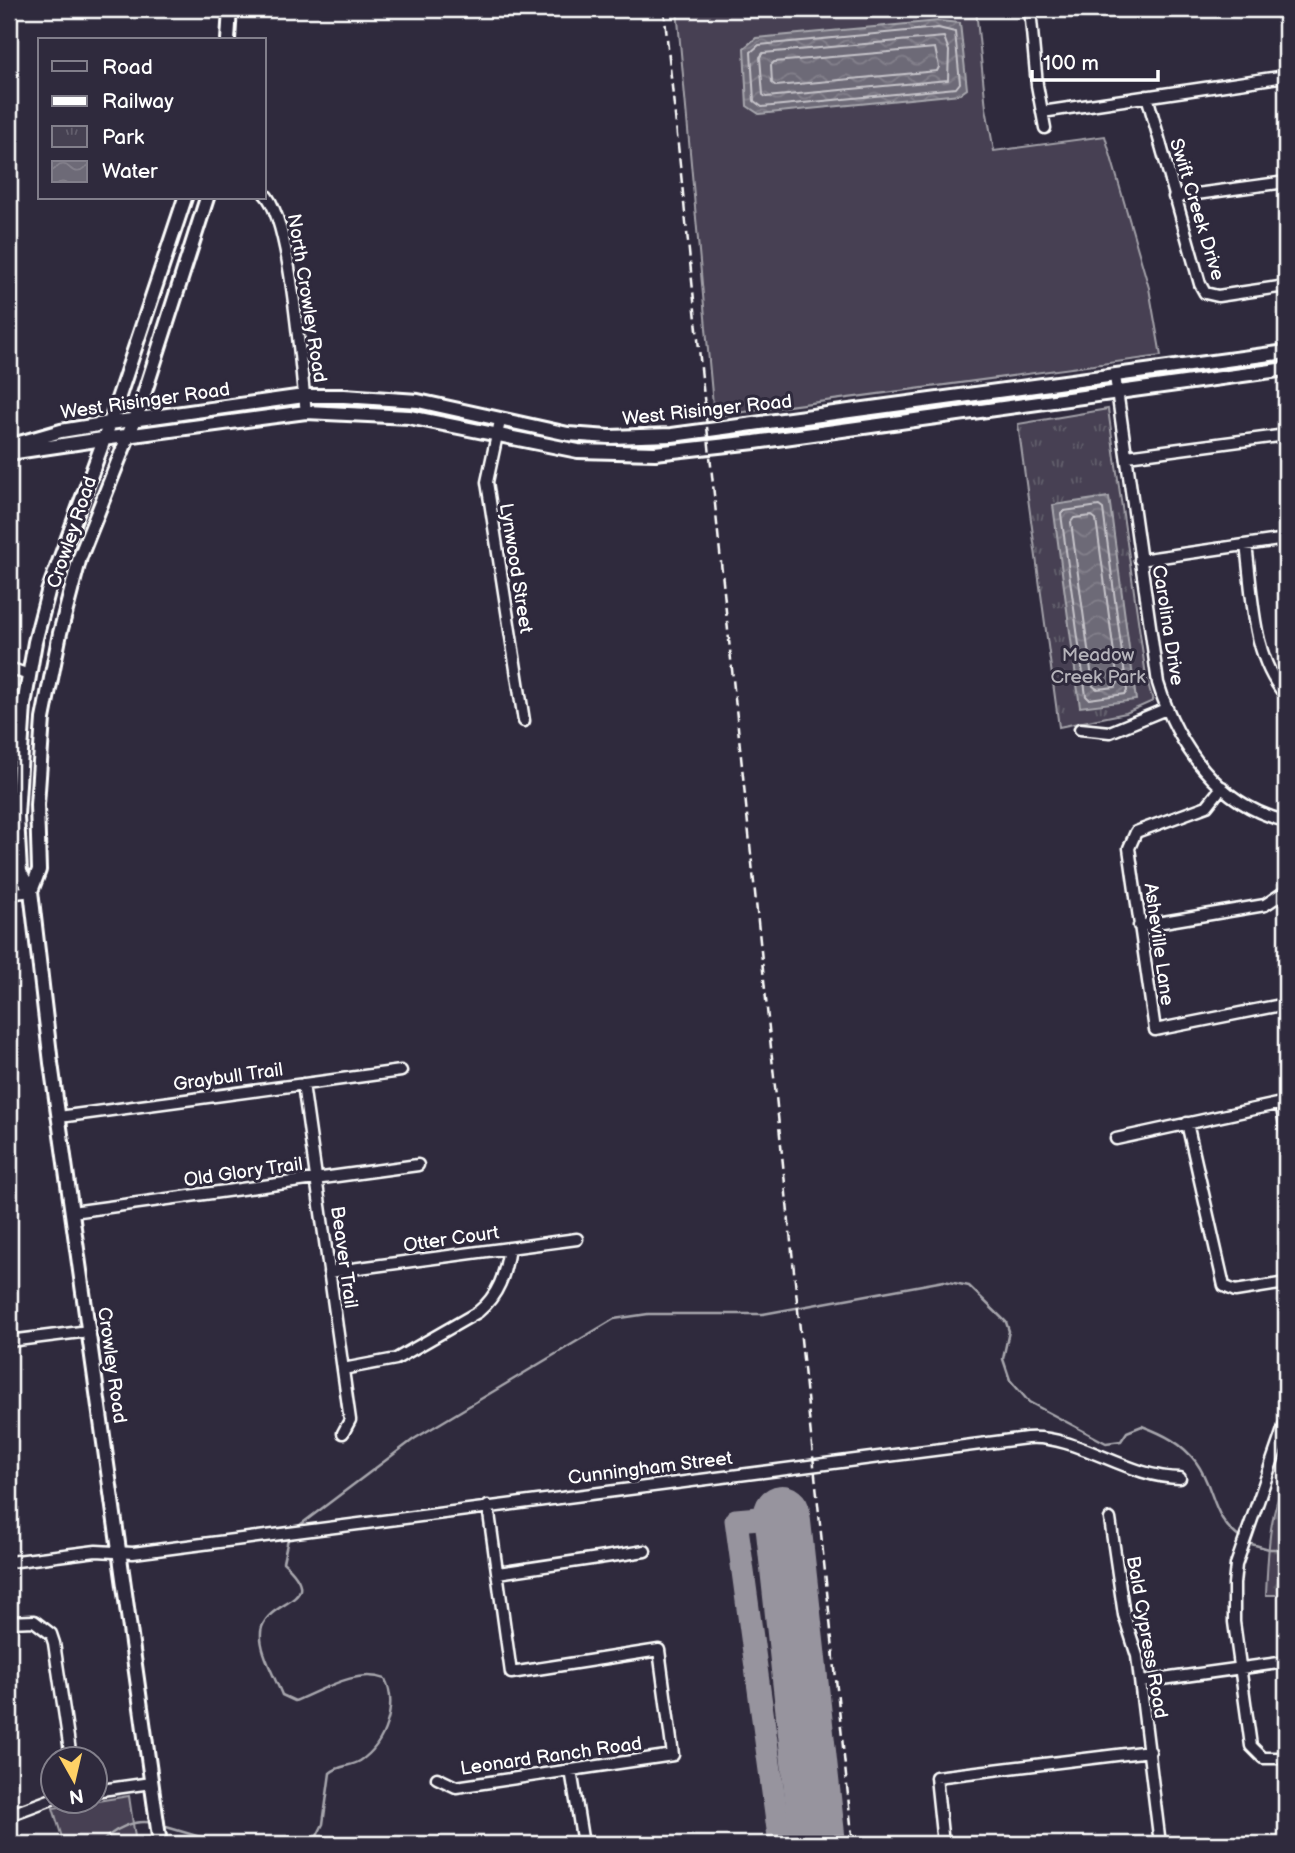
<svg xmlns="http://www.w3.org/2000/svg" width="1295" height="1853" viewBox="0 0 1295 1853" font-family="'Balsamiq Sans',sans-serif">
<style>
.green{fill:#464152;stroke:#a2a0a8;stroke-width:2}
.forest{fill:url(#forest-firs);stroke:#a2a0a8;stroke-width:2}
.park{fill:url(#park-tufts);stroke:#a2a0a8;stroke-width:2}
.water{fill:url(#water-waves);stroke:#a7a6ad;stroke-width:2}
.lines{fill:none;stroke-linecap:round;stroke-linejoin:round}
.shore{stroke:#c5c3c9;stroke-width:2}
.stream{stroke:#a7a6ad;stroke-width:2.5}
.taxiway{stroke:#97949e;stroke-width:23}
.runway{stroke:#97949e;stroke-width:56}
.minor-casing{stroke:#fff;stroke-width:15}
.tertiary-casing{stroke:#fff;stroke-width:18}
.secondary-casing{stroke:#fff;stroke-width:18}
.minor{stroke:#2f2a3d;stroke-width:10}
.tertiary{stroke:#2f2a3d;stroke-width:12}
.secondary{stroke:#2f2a3d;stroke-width:12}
.rail{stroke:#fff;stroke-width:2.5;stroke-dasharray:10 5;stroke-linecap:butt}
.labels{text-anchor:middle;stroke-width:6;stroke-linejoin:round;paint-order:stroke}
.street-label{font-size:19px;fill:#fff;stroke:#2f2a3d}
.park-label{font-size:19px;fill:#b5b3ba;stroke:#2f2a3d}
</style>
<defs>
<pattern id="forest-firs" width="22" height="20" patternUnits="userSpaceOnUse" patternTransform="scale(1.75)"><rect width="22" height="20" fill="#464152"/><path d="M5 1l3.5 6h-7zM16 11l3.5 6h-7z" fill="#625e6c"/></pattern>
<pattern id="park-tufts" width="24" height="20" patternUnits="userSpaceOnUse" patternTransform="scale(1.75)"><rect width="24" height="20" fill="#464152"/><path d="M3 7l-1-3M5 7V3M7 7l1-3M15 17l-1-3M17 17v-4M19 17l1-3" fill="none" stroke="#625e6c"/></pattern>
<pattern id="water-waves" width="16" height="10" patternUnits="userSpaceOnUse" patternTransform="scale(1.75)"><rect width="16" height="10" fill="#6d6a77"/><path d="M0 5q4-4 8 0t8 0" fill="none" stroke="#83808b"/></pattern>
</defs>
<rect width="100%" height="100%" fill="#2f2a3d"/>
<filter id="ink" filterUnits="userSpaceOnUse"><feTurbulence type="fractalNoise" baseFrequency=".0143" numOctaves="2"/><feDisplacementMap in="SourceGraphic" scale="14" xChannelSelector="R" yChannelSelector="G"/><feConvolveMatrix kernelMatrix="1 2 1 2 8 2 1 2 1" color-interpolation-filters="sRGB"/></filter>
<g filter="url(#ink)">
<path class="green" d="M677,9H976L986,108L994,151L1105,136L1149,288L1161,356L714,416Z
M129,1796L136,1844H64L53,1808Z"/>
<path class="forest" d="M1286,1479V1595H1266C1268,1556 1268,1515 1286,1479Z"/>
<path class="park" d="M1108,409L1146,676L1153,701L1126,713L1059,727L1018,424Z"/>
<path class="water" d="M939,21L960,23L967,89L960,94L759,114L747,106L744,48L756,38Z
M1109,497L1136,700L1080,707L1053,505Z"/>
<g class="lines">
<path class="shore" d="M938,28L955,32L960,83L956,88L762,107L754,101L751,52L759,45Z
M944,37L949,51L948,80L766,97L763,95L760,57L763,53Z
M935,48L939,67L937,71L776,86L772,83L771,65L774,62Z
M1099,506L1103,509L1127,691L1125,694L1089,699L1086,696L1061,514L1064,511Z
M1092,516L1096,519L1118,683L1115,687L1097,689L1093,686L1071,522L1074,518Z"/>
<path class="stream" d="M296,1528L414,1439L614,1319L648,1314H763L944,1281L969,1286L1006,1322L1009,1331L1003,1359L1010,1380L1029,1402L1106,1443L1121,1441L1127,1432L1142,1426C1163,1434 1182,1443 1196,1462C1216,1489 1210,1518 1243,1540
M288,1539L283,1562C328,1603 272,1598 262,1627C256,1646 275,1677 282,1695L295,1701C323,1690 356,1668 385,1679C398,1705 385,1745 360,1761C350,1767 339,1765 330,1773L323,1824L313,1844
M1248,1543L1269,1549H1286
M163,1826L224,1844
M101,1844C112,1829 135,1819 153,1823"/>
<path class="taxiway" d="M778,1826L816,1821
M780,1844L736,1520L782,1516"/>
<path class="runway" d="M782,1513L818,1844"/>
<g class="minor-casing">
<path id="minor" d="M1030,9L1037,85L1045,128
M1147,96L1200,284L1205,293L1218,296L1286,286
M1042,112L1286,76
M264,193C292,220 300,368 306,412
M1174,197L1286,182
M1115,376L1158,683C1177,745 1219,806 1286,821
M500,421L487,482L524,721
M1127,456L1286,435
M1246,545C1253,596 1251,655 1286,696
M1140,560L1286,539
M9,668L29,675
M1080,729L1110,732L1166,709
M1222,787L1207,806L1136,832L1129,848L1155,1030L1286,1004
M9,894L31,891
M1139,926L1265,905L1286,891
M303,1084L350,1420L343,1433
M1281,1103L1286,1130
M59,1117L401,1071
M1187,1123L1224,1286L1235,1291L1286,1283
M1116,1139L1286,1102
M72,1212L418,1165
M329,1272L577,1239
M9,1341L89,1331
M343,1369L396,1359L478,1312C499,1295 505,1274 509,1248
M1286,1421L1236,1565L1234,1584V1622L1251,1746L1263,1758H1286
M1110,1519L1124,1615L1137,1656L1160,1844
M9,1562L96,1551L133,1553L1027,1438C1077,1434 1127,1478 1180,1478
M498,1573L645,1551
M9,1622L34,1621L51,1634L54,1643L71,1758
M1141,1682L1286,1662
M571,1770L583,1844
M437,1778L456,1787L673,1755L659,1650L511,1673L488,1506
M94,1791L151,1783
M9,1815L52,1799
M943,1844L936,1777L1150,1751"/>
</g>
<g class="tertiary-casing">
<path id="tertiary" d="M9,446L61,431L110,423
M9,453L103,439"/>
</g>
<g class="secondary-casing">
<path id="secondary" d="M228,40L230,9
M110,423L304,396H344L418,401L568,434L609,437L672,435L1286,352
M103,439L306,412L409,417L578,451L655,453L755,442L1286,369
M31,891L39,870L37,805L43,719L60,633L80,557L141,404L207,198
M160,1844L51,1063L31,891L20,872L17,816L24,705L35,642L48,592L110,423L185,198"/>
</g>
<use href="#minor" class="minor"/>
<use href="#tertiary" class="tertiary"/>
<use href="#secondary" class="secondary"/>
<path class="rail" d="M664,9L853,1844"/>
</g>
</g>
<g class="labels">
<g class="street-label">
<text transform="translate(1198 209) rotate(73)" y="7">Swift Creek Drive</text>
<text transform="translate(308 298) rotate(81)" y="7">North Crowley Road</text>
<text transform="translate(145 400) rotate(-8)" y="7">West Risinger Road</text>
<text transform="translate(707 409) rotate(-6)" y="7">West Risinger Road</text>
<text transform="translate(71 532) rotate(-71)" y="7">Crowley Road</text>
<text transform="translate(517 568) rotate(81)" y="7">Lynwood Street</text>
<text transform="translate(1169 625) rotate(81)" y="7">Carolina Drive</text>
<text transform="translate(1160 944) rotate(82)" y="7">Asheville Lane</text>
<text transform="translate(228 1076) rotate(-8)" y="7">Graybull Trail</text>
<text transform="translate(243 1171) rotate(-8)" y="7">Old Glory Trail</text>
<text transform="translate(451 1238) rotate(-8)" y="7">Otter Court</text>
<text transform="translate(345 1257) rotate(82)" y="7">Beaver Trail</text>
<text transform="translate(113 1365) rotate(82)" y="7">Crowley Road</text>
<text transform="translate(650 1467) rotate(-7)" y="7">Cunningham Street</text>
<text transform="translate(1148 1637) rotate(80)" y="7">Bald Cypress Road</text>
<text transform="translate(551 1755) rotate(-8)" y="7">Leonard Ranch Road</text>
</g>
<g class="park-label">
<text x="1098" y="661">Meadow<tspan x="1098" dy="22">Creek Park</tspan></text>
</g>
</g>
<rect width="1295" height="1853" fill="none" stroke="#2f2a3d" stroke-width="35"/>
<rect x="18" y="18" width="1260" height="1818" fill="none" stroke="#fff" stroke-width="2.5" filter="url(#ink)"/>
<rect x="38" y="38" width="228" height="161" fill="#2f2a3d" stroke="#827f8b" stroke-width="2"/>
<rect x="52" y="61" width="35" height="10" fill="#2f2a3d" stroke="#827f8b" stroke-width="2"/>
<text x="102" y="74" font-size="21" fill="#ffffff">Road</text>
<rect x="52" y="96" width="35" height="10" fill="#ffffff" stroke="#827f8b" stroke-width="2"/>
<text x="102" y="108" font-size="21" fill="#ffffff">Railway</text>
<rect x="52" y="126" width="35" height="21" fill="url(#park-tufts)" stroke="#827f8b" stroke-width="2"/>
<text x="102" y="144" font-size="21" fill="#ffffff">Park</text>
<rect x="52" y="161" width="35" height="21" fill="url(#water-waves)" stroke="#827f8b" stroke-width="2"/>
<text x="102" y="178" font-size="21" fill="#ffffff">Water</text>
<g transform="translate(74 1780) rotate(172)"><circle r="33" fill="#2f2a3d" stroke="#827f8b" stroke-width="2"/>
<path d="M0-5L12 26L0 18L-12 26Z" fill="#ffd166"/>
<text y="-10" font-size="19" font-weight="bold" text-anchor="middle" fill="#ffffff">N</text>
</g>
<path d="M1032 70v10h126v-10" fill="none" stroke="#ffffff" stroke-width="3.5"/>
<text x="1043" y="70" font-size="21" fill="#ffffff" stroke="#2f2a3d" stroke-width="5" paint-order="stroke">100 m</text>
</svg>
